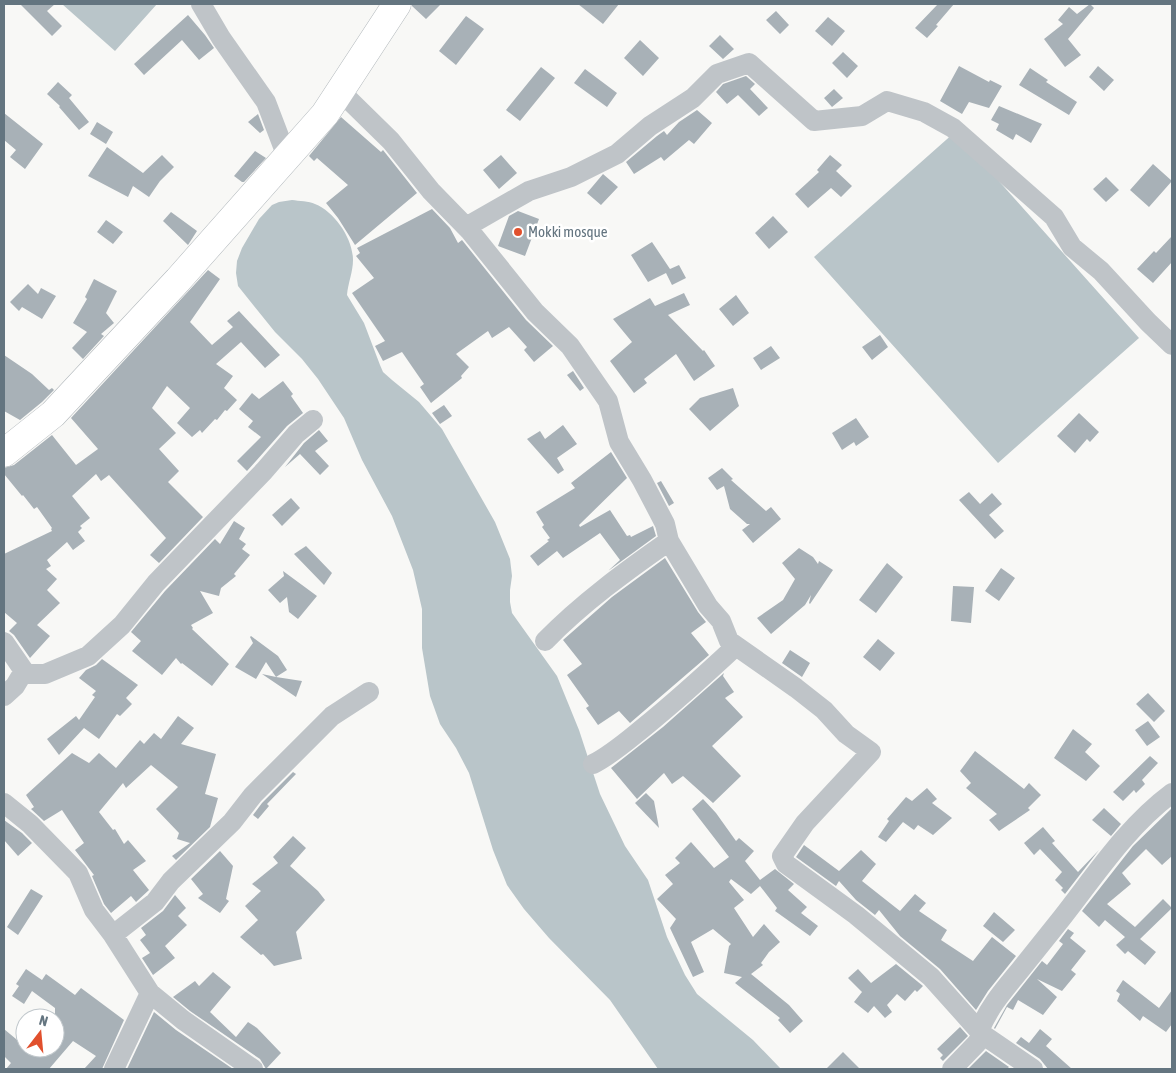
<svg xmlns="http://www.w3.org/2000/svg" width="1176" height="1073" viewBox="0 0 1176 1073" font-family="'Asap Condensed',sans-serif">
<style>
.water{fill:#b9c5c9}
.building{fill:#a8b1b7}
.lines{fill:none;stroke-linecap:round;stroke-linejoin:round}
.secondary-casing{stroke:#b2b8bc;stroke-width:29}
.street{stroke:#bfc4c8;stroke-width:20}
.secondary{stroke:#fff;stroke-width:28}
.poi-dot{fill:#e1502d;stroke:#fff;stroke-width:2}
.labels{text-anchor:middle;stroke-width:5;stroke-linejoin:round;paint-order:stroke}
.poi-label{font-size:15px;fill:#647580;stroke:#fff;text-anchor:start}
</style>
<rect width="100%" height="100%" fill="#f8f8f6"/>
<path class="water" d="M62,4H157L115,51Z
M955,132L1139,338L998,463L814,257Z
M292,200C299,201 309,201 315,204C335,212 353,239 353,260C353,272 348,283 347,295L364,323L380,365L383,372L392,380L419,402L442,429L495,522L510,559L512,576L510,590V602L512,613L557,676L579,730L600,794L625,846L648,880L667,937L685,975L697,994L753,1040L781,1069H658L610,1000L549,938L524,909L507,885L493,850L469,773L456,748L440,724L430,696L422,648V609L413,570L392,516L362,460L344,418L318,379L302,359L275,332L238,286L236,273L237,261L242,248L259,219L272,205L279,202Z"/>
<path class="building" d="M20,4H55L47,11L62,26L52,36Z
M412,4H441L426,19L412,6Z
M578,4H619L603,24Z
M938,4H954L936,25L938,26L927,38L915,28Z
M1090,4L1094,8L1068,39L1081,55L1065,67L1044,39L1063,24L1058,20L1069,7L1077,14Z
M776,11L789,25L780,34L766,20Z
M188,15L205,35L214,48L199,60L182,40L144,75L134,64Z
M466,16L484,29L456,65L439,51Z
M828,17L845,31L832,46L815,31Z
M720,35L734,49L723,59L709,46Z
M640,40L659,58L643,76L624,58Z
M843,52L858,66L847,78L832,63Z
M959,66L989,82L990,80L1002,86L989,108L969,102L962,114L940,101Z
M1098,66L1114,80L1104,91L1089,77Z
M541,67L555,78L520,121L506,110Z
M1030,68L1048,80L1046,82L1077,102L1069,115L1019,85Z
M585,69L617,93L607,107L574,83Z
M746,76L755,84L750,89L768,108L759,116L738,95L727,104L716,92L723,84Z
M58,82L72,95L69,98L89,122L79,130L59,107L60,106L47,94Z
M834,89L843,98L832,107L824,98Z
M999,106L1042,124L1031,143L1016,134L1013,140L996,130L999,124L991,120Z
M697,110L712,123L694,144L689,140L664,161L661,157L634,174L626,162L657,136L664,131L667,135L679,122Z
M4,113L43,144L25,169L10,157L16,150L4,140Z
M258,114L264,130L260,133L248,122Z
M341,117L381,152L383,150L417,193L355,245L338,218L326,203L348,185L317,158L314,161L309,156Z
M97,122L113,132L106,144L90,134Z
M107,147L143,173L162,155L174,167L160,181L149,197L133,186L128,197L88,176Z
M255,151L266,158L244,182H242L234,176Z
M501,155L517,173L499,189L483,170Z
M830,155L842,165L836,171L852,186L841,197L831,188L808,208L795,194L819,172L817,170Z
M1153,164L1172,181L1149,207L1130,190Z
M603,174L618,187L601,205L587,193Z
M1106,177L1119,190L1106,202L1093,189Z
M432,209L450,228L458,243L462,240L526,320L553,346L534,362L524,350L527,347L509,327L492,338L488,331L456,354L469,367L461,376L462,378L431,403L420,387L424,384L402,352L383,361L375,346L385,341L352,293L374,278L356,256L360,253L357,248Z
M518,211L539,219L525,256L498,246L509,216Z
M171,212L197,231L188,245L163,221Z
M773,216L788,232L769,249L755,233Z
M106,220L123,232L113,244L97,232Z
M1172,236V262L1153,283L1137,269L1154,251L1156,253Z
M652,242L670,269L679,265L686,278L672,285L666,273L648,282L631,255Z
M208,270L220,279L190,322L212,345L233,327L227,321L239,311L280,355L265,368L241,342L216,364L233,376L224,388L237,400L227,411L225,410L217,420L215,419L202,433L200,430L192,437L177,423L190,408L167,386L152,408L176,433L159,449L179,471L168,482L203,517L159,563L150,555L166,538L109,475L101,481L96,474L72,496L90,518L80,526L82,528L78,532L85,541L73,550L67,542L47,560L51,566L46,569L57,579L47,590L60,603L37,625L50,636L30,658L14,635L9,631L17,623L4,612V554L52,531L51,529L52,528L37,507L34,509L23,495L22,496L4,474V468L14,465L52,435L76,465L98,449L71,418Z
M94,279L117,291L106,313L114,323L101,334L104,336L83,359L72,348L87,332L73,323L87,299L85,297Z
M28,284L38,294L41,288L56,296L42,319L22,307L19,311L10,302Z
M684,293L690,305L668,315L703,351L704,350L715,366L694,381L676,354L644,379L647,383L634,393L610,361L632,342L613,319L650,298L655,306Z
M736,295L749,313L733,326L719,309Z
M880,335L888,347L872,360L862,347Z
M771,346L780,358L761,370L753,358Z
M4,355L32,374L49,390L52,388L54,390L42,402L20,420L4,411Z
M573,371L584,388L580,391L567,375Z
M283,381L293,394L291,396L303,413L287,426L247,471L237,461L261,437L248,427L253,421L239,409L252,393L259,399Z
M733,388L739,406L710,431L689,409L700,398Z
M444,405L452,416L440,424L432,413Z
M1079,413L1099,432L1090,442L1087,439L1075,453L1057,436Z
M856,418L869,437L856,446L854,442L842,450L832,433Z
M563,425L577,444L557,458L564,470L558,474L527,439L540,431L545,439Z
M319,430L328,441L315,451L329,466L320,475L300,454L285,467L304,443Z
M611,452L627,478L579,525L580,527L610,510L627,536L630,535L631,537L653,526L656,536L608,571L620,560L600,533L563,558L557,551L538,566L530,556L549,541L547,540L550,538L542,527L544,525L536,512L575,488L571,483Z
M722,468L733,479L731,480L766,511L771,507L781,519L753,543L742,530L750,524H747L730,509L724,486L717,490L708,478Z
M661,481L674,503L669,506L657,483Z
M969,492L980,504L992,493L1002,504L989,515L1004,531L995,539L959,500Z
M291,498L300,508L282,526L272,515Z
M234,521L245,528L239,539L246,544L242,549L250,555L234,574L236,576L221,588L219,596L200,591L213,613L191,625L193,628L192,629L229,664L212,686L182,663L181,664L176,658L162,675L132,651L141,641L131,632L165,591L215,539L220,544Z
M306,546L332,573L324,585L294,554Z
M799,548L813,557L818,564L819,561L833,570L810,604L809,603L811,595L805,605L771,634L757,618L783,600L795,579L782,563Z
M665,558L698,612L706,622L691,633L709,655L630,723L619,711L598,725L586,708L589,706L567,675L582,664L563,640L612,597Z
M887,563L903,577L876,613L859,600Z
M1001,568L1015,578L999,601L985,591Z
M283,571L317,596L298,619L289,612L287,597L280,603L268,590L284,576Z
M953,586L974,587L971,623L951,621Z
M251,636L278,656L287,670L276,677L302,681L296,697L262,674L276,677L266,662L256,679L235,667L253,643L250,637Z
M878,639L895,653L880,671L863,657Z
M790,650L810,663L802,677L782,663Z
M102,659L138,685L126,698L132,704L120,716L117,714L99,739L84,728L59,755L47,739L76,716L79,720L95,697L92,695L96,691L79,678L86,670L96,665Z
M724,673L723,676L734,692L725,698L743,717L712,746L741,776L713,803L683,776L672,784L664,773L637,799L611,768L663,727Z
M1148,693L1165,711L1154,722L1136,704Z
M178,716L194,728L181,744L216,754L205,794L218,798L210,827L176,860L172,856L190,843L177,839L179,833L156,809L178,787L151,765L126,788L123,783L99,812L113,830L115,829L124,844L128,840L146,861L133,870L149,890L136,902L131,896L111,913L104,904L92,876L94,875L75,850L84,843L62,810L44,821L31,809L34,807L26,795L72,753L89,763L99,753L116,768L140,740L144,744L154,733L161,739Z
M1148,721L1160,737L1147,746L1135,730Z
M1073,729L1092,744L1085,752L1100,766L1086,781L1054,758Z
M975,751L1024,789L1029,783L1041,795L1028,808L1030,810L999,831L989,820L997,814L966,788L971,783L960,771Z
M1150,756L1158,763L1142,780L1145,784L1136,793L1134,790L1123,801L1113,792Z
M293,772L296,774L267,804L269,806L258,819L253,815L262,803Z
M927,788L937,799L932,803L952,818L933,835L918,825L914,830L903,822L886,842L878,837L889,821L887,819L906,797L912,801Z
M646,793L654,801L659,828L635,803Z
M703,799L716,813L736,841L739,838L754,851L745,861L760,880L775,869L794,884L788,890L807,907L801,913L818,926L810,936L775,911L777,908L760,886L751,894L731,879L729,882L744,900L734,908L753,937L764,924L780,942L769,952L761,963L763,965L751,974L789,1005L803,1021L790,1033L778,1020L780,1018L735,983L742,977L724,973L729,946L731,944L713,929L691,942L704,972L693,977L670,928L676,919L657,899L673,884L665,875L680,863L675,858L691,842L714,868L729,857L692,809Z
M1104,808L1121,824L1111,836L1092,820Z
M1172,808V856L1162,865L1146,849L1122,873L1131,884L1107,904L1135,927L1163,899L1172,908L1140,939L1156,952L1145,965L1128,951L1125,954L1116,945L1125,937L1105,920L1099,927L1082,911L1133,846Z
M4,820L22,833L32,843L18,856L4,840Z
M1043,827L1055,841L1052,843L1078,872L1099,850L1065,894L1061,890L1063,888L1055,880L1062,872L1040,849L1034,855L1024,843Z
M293,836L306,848L290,866L318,891L325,900L296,932L302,959L274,966L263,954L261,955L240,937L258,920L245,906L261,891L252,884L278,863L273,857Z
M804,845L839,871L861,850L876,864L862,881L900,911L915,894L926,903L919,911L947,930L941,940L973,961L992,937L1016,956L988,991L976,1010L940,969L900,936L879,910L875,915L856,900L839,881L836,886L796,857Z
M220,851L233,866L226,899L229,901L220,913L198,898L203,894L191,879Z
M31,889L43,896L18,935L7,927Z
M175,895L186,908L178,916L187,925L165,946L175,958L153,975L142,958L150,953L140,940L146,935L141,928L163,911Z
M994,912L1015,930L1003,942L983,926Z
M1068,929L1074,933L1070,938L1086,951L1071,970L1076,974L1062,991L1037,979L1057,997L1043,1015L1018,1000L1013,1010L1007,1007L995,1029L994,1028L1007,1005L1042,961L1047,965L1063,944L1059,941Z
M896,964L923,986L917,992L915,990L905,1001L897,994L887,1005L892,1012L885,1018L874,1006L868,1013L854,1002L862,992L848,978L858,969L871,983Z
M26,969L42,980L46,974L75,995L81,988L124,1020L102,1069H84L96,1056L73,1041L49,1069H6L11,1063L4,1056V1029L28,1049L29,1048H55V1008L32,991L24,1004L12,996L19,986L16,984Z
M213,972L231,987L210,1012L236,1037L248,1022L257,1028L281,1053L266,1069L260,1059L190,1011L173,997L195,981L199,986Z
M1123,980L1159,1008L1172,990V1024L1166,1032L1143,1016L1140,1021L1117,1001L1120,994L1116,991Z
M154,1012L176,1030L233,1069H127Z
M960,1027L968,1036L943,1061L940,1058L943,1055L937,1049Z
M1040,1029L1052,1039L1046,1046L1072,1069H1048L1040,1059L1016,1043L1021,1037L1029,1043Z
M986,1051L1009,1067L1007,1069H968Z
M843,1052L860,1069H826Z"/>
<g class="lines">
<g class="secondary-casing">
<path id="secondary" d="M4,453L53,414L178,280L325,114L397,4"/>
</g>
<path class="street" d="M201,4L221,38L266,102L287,157
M340,91L391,141L431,191L470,231L535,312L570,346L608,401L619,442L642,480L665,524L669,541L708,606L721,621L729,641L796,688L824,710L846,734L871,752L805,823L782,856L786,864L856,915L931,977L982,1034L977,1043L952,1069
M466,227L529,191L571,177L617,154L650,126L693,98L717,74L749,63L814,121L862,116L887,101L924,112L953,128L1054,217L1072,247L1101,271L1148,322L1172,345
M545,641C582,603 626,571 669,541
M4,642L24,671L15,686L4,696
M23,674H45L88,656L122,625L156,583L264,471L296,434L313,420
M593,764C611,755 627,741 643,728C675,702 706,674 736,646
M4,803L30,824L78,873L94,910L113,935L150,993L183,1020L253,1069
M113,935L155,902L171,881L232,822L253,795L332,716L369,692
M979,1031C990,1005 1004,990 1021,969C1033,954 1045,939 1057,924C1093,879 1125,828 1172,793
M982,1034L1033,1069
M114,1069L150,993"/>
<use href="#secondary" class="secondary"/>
</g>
<circle class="poi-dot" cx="518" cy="232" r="5"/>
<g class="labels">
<g class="poi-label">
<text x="528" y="237">Mokki mosque</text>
</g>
</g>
<rect width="1176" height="1073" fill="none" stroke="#647580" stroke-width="10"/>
<g transform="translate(40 1033) rotate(16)"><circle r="24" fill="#ffffff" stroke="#c1c8cc"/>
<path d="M0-4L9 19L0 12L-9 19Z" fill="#e1502d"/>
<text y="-8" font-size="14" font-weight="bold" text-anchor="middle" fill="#647580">N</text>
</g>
</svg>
